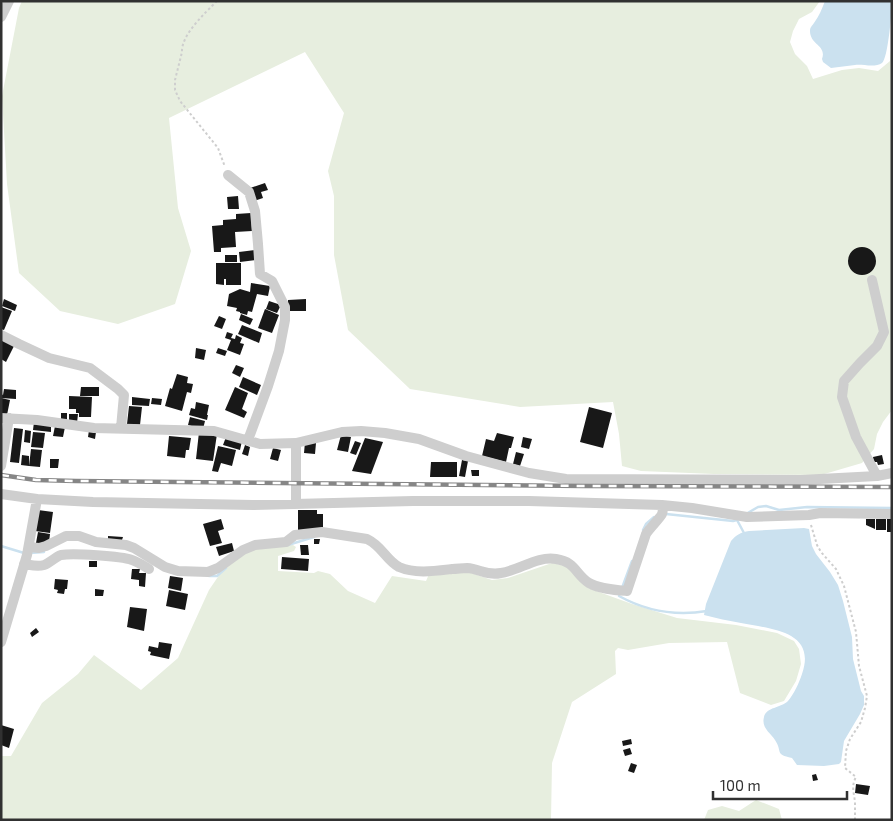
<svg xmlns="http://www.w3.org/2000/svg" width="893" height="821" viewBox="0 0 893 821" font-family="'Exo 2',sans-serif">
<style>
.green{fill:#e7eedf}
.water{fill:#cbe1ef}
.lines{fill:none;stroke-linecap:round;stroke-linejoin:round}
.stream{stroke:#cbe1ef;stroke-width:2.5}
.building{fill:#181818}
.path{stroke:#cecece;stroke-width:2;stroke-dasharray:2.5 2.5;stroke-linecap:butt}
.minor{stroke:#cecece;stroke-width:10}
.rail-casing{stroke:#868686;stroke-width:4.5}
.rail{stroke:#fff;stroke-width:2.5;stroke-dasharray:8;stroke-linecap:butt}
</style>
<rect width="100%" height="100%" fill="#fff"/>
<path class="green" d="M22,1H820L812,12L799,19L793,31L790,42L795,54L807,66L813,79L842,70L859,68L878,71L890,61L892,37V410L883,422L877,434L874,449L862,463L821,475L714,474L641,471L622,466L619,434L613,402L520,407L410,389L348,330L334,255V196L328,171L344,113L305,52L169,118L178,208L191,251L175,304L118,324L60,311L19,273L7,184L2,96L19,8Z
M290,543L296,547L294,551L278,556V571L314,573L318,571L330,574L348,591L375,603L392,576L426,581L430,572H468L492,580L508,578L552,563L566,566L588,588L632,604L677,618L736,625L777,633L794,641L799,649L801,664L796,681L784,701L771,705L740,693L727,642L669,643L628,650L618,648L615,651L616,674L572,702L552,763L551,820H1V756H11L42,703L78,674L94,655L141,690L178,658L209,590L226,565L252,548Z
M756,800L779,809L782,820H704L708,810L722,806L739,811Z"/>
<path class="water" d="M825,1H892C892,10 888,59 882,63C875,68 863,64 855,65C847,66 839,67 831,68L823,62L822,59C827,45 810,45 810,31C810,27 812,26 814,23C819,16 822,9 825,1Z
M804,528L809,529L812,546L816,554L830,572L838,585L843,601L852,637L853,659L861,691L864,696V705L860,714L844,741L841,762L839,764L824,766L797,765L792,758C774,754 783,752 775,740C771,733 761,728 764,717C766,707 781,708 788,701C794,694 799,683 802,674C817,631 771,629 741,623C729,621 716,618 704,615L706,604L731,541C736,535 741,532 749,531Z"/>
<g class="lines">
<path class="stream" d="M666,514L733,521L737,520
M746,514L758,507L766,506L779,510L807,507L892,508
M737,520L744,533
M643,530L646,524L654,517
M288,545L314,537
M1,546L24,553
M30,553L44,552
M209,576H217L226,568
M622,588L632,561
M619,596C646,611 677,616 707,611"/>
</g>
<path class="building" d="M265,183L268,190L261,192L263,198L254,201L250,188Z
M238,196L239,209H228L227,197Z
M251,213L252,231L235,232L236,247L221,248V252H214L212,226L223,225V220L236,219V214Z
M848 261a14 14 0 1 1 28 0a14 14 0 1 1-28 0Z
M255,250L256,260L240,262L239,252Z
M225,255H237V262H225Z
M216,263H241V285H226V279H224V285L216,284Z
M251,283L270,286L268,296L257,294L252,312L248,311L247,315L240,313V312L236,311L237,308L227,306L229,294L240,289L250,292Z
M4,299L17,305L15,311L2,306Z
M306,299V311H288V300Z
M269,301L281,305L277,313L266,309Z
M1,307L12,311L4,330L1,329Z
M265,309L279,315L272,333L258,328Z
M241,314L253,319L250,325L239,320Z
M219,316L226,319L222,329L214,326Z
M242,325L262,333L259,343L238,334Z
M227,332L233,334L231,338L235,339L236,335L242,338L240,343L244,344L240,355L227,350L231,340L225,338Z
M1,338L15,344L6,362L1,359Z
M196,348L206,350L204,360L195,358Z
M218,348L227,351L225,356L216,353Z
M236,365L244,368L240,377L232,373Z
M177,374L188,377L187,383L193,384L191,393L187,392L182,411L165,406L170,388L172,389Z
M243,377L261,385L257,395L239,387Z
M81,387H99V396H80Z
M235,387L248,393L242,409L247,412L244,418L225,410Z
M4,389L16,390V399L1,398V394L3,395Z
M69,396L92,397L91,417H79V413H76V409H69Z
M132,397L150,399L149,406L132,405Z
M1,398L10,400L7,415L1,414Z
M152,398L162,399L161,405L151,404Z
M196,402L209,405L207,415H208L207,420L189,415L191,408L195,409Z
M129,406L142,407L140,425L127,424Z
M589,407L612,413L603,448L580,442Z
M61,413H67V421L61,420Z
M69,414H78L77,423H69Z
M190,417L205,421L203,429L188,425Z
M34,422L51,424V432L33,430Z
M55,426L65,427L63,437L53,436Z
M14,428L23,429L19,463L10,462Z
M25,430L31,431L30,443L24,442Z
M89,430L96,432L95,439L88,437Z
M33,432L45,433L43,448L31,447Z
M199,432L217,434L213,461L196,459Z
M497,433L514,437L511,448H509L506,462L482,456L486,439L494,441Z
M341,435L351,437L348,452L337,450Z
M169,436L191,438L189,450H186L185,458L167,456Z
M226,437L242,441L240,450L223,445Z
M523,437L532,439L529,449L521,447Z
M365,438L383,442L371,474L352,471Z
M355,441L361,443L356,455L350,453Z
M305,442L316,443L315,454L304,453Z
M245,445L250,447L248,456L242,454Z
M218,446L236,450L232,466L221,463L218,472L212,471Z
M273,448L281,450L278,461L270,459Z
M31,449L42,450L40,467L29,466Z
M516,452L524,454L520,466L513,464Z
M22,455L29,456V466L21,465Z
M882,455L884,464L878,465L877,462H874L873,457Z
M50,459H59L58,468H50Z
M462,460L468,461L465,477L459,476Z
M431,462H457V477H430Z
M471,470H479V476H472Z
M38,510L53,512L50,533L35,531Z
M298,510H317V514H323V530L298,531Z
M221,519L224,529L218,531L222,543L210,546L203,524Z
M866,519H875V529L866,525Z
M876,519H886V530H876Z
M887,519H892V532H887Z
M38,532L50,534L49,542L45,545L36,543Z
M108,536L123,537L122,540L108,541Z
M314,539H320L319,544H314Z
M232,543L234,551L219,556L216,547Z
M300,545H308L309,555H301Z
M282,557L309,559L308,571L281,569Z
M89,561H97V567H89Z
M132,569H140L139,573H146L145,587L139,586V580L131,579Z
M170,576L183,578L181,591L168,588Z
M55,579L68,580L67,589H65L64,594L57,593L58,590L54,589Z
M95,589L104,590L103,596H95Z
M169,590L188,594L185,610L166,606Z
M130,607L147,609L144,631L127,627Z
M36,628L39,632L32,637L30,633Z
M159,642L172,644L169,659L150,655L151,652L148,651L149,646L158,648Z
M1,725L14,729L9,748L1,745Z
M631,739L632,744L623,746L622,741Z
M630,748L632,754L625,756L623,750Z
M631,763L637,765L634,773L628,771Z
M816,774L818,780L813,781L812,775Z
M856,784L870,786L868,795L855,793Z"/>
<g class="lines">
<path class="path" d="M217,1C205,13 181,35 182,52L175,80V90L180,101L218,148L225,167
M811,525L817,545L821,552L836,569L844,586L856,632L859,666L867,696L865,708L861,722L850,739L846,751L845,768L856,777C851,786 854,793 855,802C855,808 855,814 855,820"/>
<path class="minor" d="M1,17L9,1
M228,175L249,192L255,211L258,244L260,274L272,281L285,307V320L279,351L268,386L248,440
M872,280L884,332L877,346L860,363L844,381L842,397L856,437L877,476
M1,335L19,344L49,358L90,368L118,389L124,395L121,428
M1,418L37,420L94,428L214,431L260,444L296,443L342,432L361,431L385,433L419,439L466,456L529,473L566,479L801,480L877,476L892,473
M296,443V504
M1,466L9,418
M1,494L37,499L93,502L253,505L413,501H529L662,505L692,508L747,517L809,515L820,513L892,514
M29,547L39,548L46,546L66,536H79L96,542L126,545L134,548L165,567L178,571L208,572L218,568L243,550L255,545L286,542L295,535L322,532L367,539C382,546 386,560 399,567C415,574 435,571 452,569C457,569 462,568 467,568C480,569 487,576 501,573C520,570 537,556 556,559C576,562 575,574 589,583C600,589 615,590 627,591L646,534C649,529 661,517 662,514C663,512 663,507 662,505
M24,564C31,565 37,567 44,565C50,563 55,557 61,555C73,553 121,556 132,560C138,562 144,566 149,569
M1,642L27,555L37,499"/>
<g class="rail-casing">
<path id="rail" d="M1,475L36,480L76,481L584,486L892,487"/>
</g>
<use href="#rail" class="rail"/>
</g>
<rect width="893" height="821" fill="none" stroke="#313131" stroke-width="5"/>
<path d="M713 791v8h134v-8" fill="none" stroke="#313131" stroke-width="2.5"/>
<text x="720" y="791" font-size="15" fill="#313131" stroke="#ffffff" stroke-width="4" paint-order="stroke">100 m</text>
</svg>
